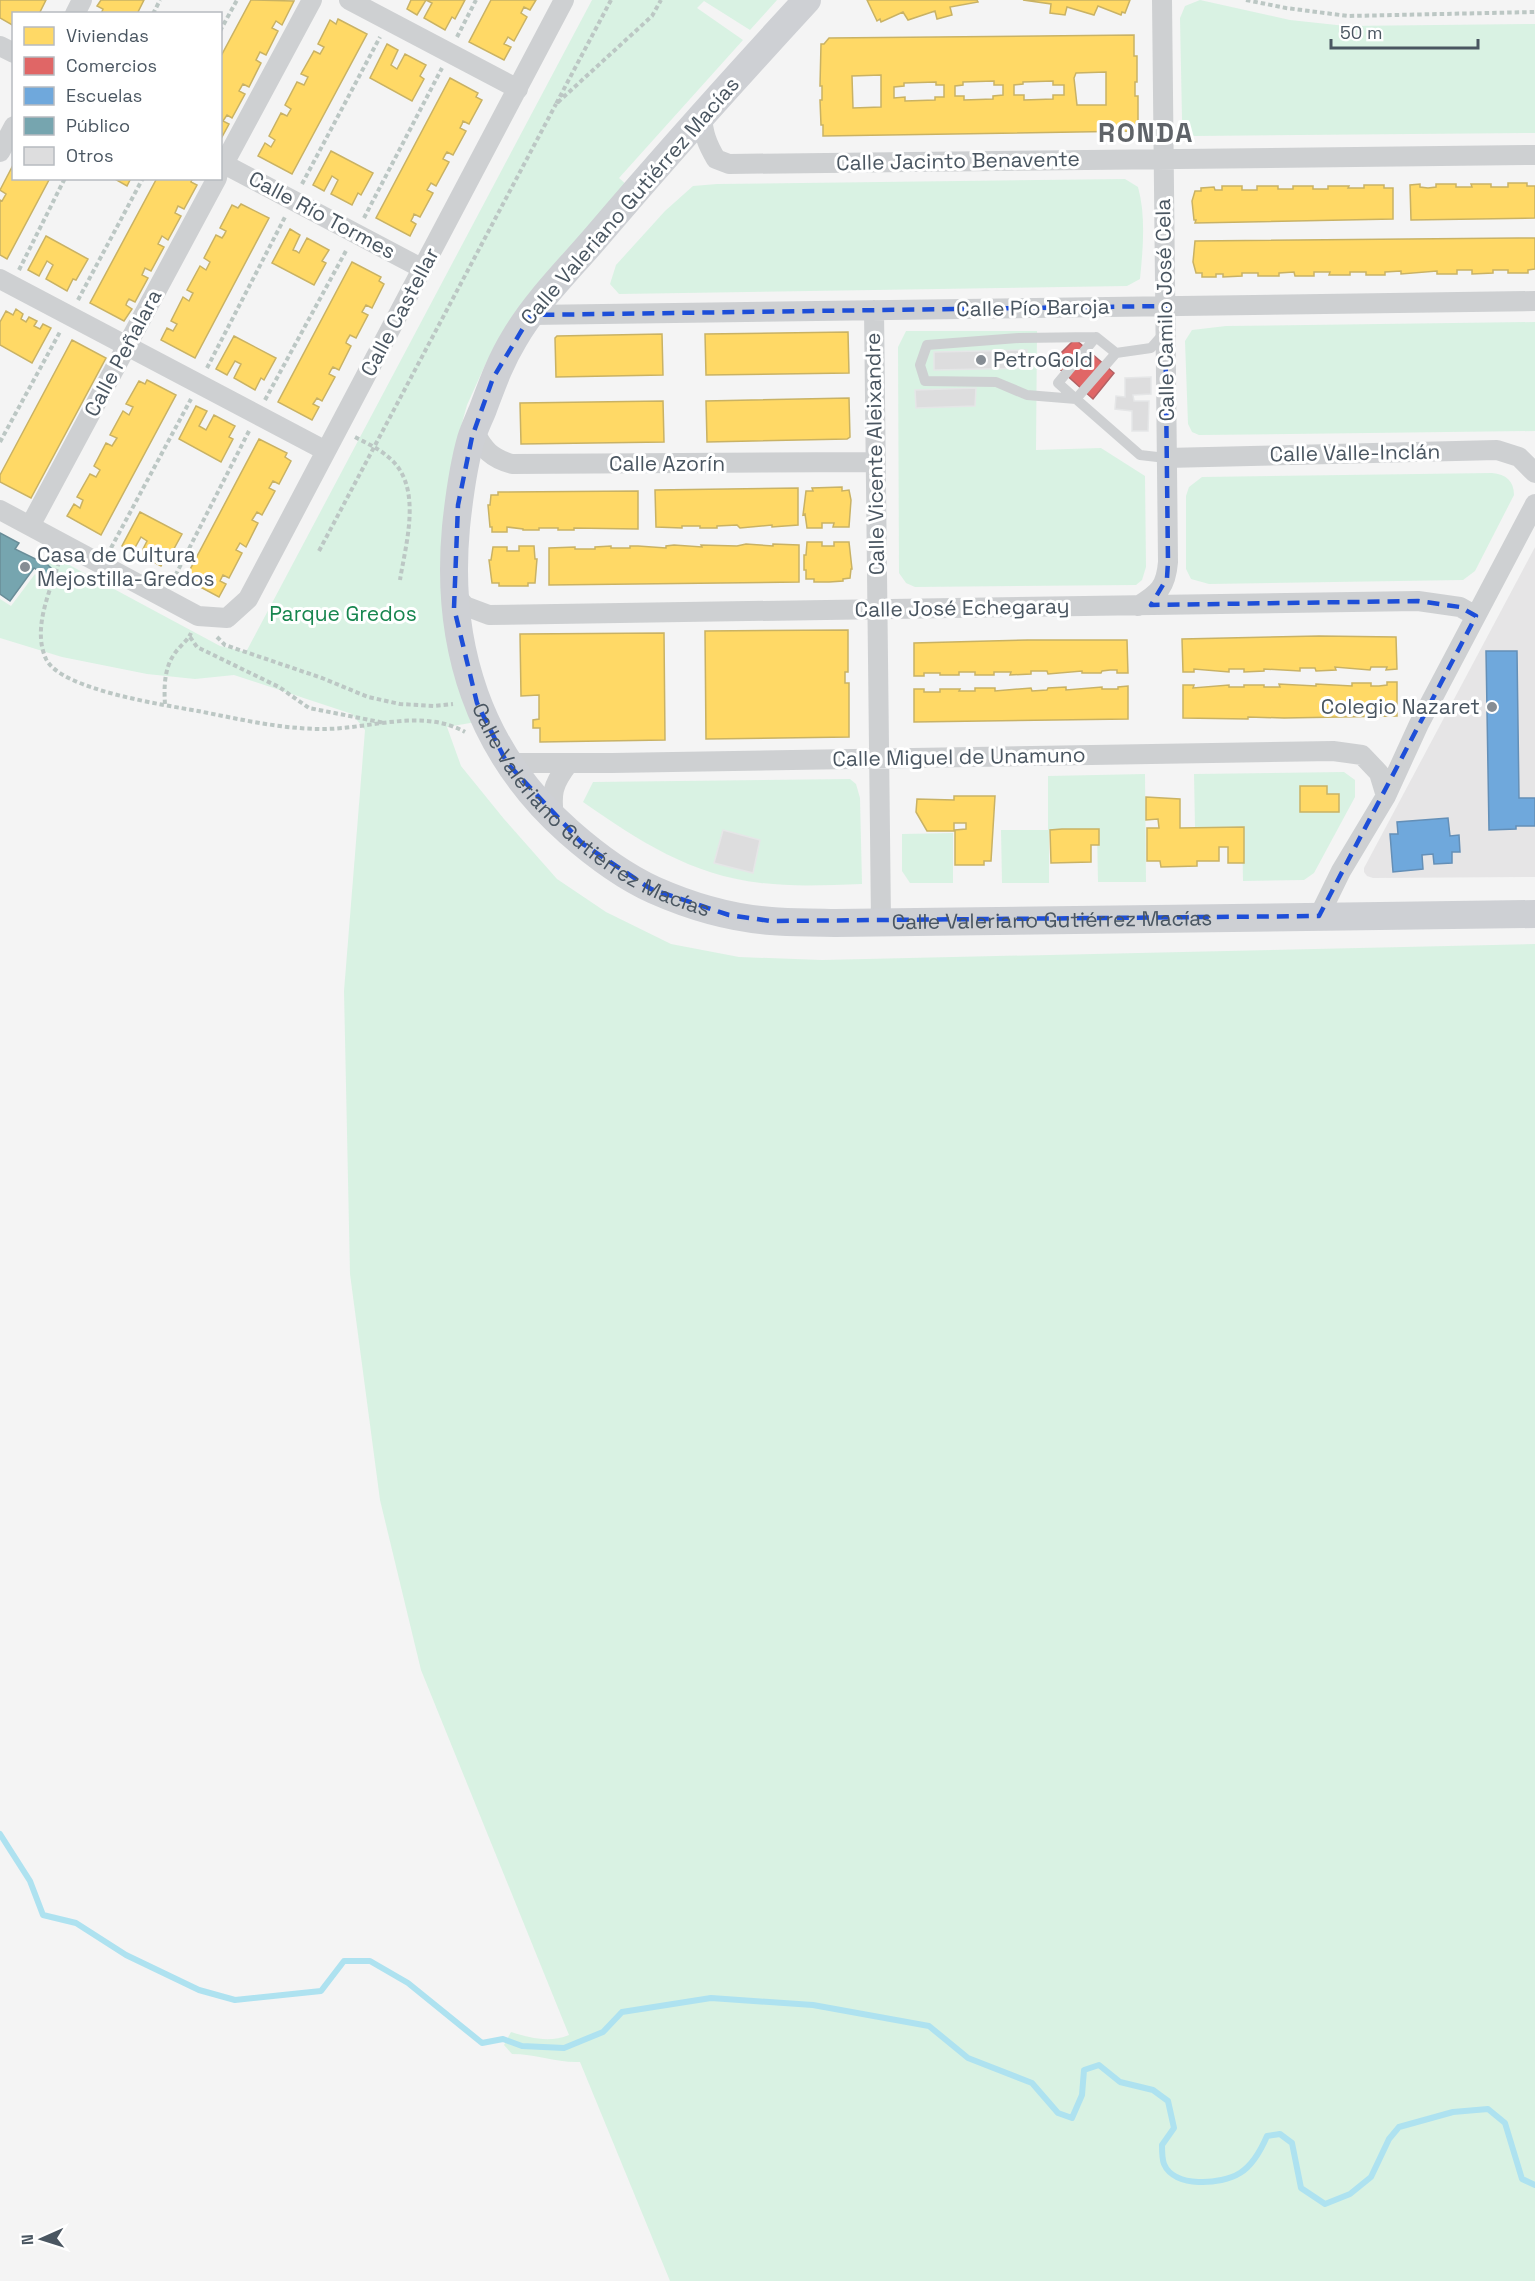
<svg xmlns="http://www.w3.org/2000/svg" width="1535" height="2281" viewBox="0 0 1535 2281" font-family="'Space Grotesk',sans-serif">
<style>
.education{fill:#e6e5e6}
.green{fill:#d9f2e3}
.homes{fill:#ffd966;stroke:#c9b264;stroke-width:1.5;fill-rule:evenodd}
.shops{fill:#e06666;stroke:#b36164;stroke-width:1.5}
.schools{fill:#6fa8dc;stroke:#648fb7;stroke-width:1.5}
.public{fill:#76a5af;stroke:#698d98;stroke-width:1.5}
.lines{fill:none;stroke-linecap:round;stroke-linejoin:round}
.stream{stroke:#aee2f0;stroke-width:6}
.building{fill:#ddddde;stroke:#e5e6e7;stroke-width:1.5}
.path{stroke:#bcc7c4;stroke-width:4;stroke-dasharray:4.5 3;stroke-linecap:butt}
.service{stroke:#ced0d2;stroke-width:10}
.minor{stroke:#ced0d2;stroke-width:20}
.secondary{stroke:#ced0d4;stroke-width:28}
.marked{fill:none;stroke:#1d4ed8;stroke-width:4.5;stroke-dasharray:12 8;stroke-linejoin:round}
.poi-dot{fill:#868d94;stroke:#fff;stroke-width:2}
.labels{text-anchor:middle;stroke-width:6;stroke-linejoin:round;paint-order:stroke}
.street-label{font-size:21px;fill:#4a5661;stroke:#fff}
.poi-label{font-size:21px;fill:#4a5661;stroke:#fff;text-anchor:start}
.park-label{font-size:21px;fill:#17864f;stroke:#fff}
.district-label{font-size:27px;font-weight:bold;letter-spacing:1.5px;fill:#5f6368;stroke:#fff}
</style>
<rect width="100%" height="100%" fill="#f4f4f4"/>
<path class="education" d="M1535,547V877L1373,878L1367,876L1364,872V868Z"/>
<path class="green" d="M592,0H777L750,30L704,1L697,8L743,40L619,178L627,185L516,313L486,363L467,405L452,459L476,722L447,727L461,766L504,819L557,879L606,912L671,944L739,957L822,960L1535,944V2281H670L580,2062C557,2063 536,2054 512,2054L504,2045L511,2032C531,2038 549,2043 569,2035L421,1670L380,1500L350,1274L344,991L365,730L352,714L234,675L195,679L147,674L62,657L0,638V599L11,606L35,574L42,581L51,580L53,573L51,569L43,564L47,553L220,646L246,652Z
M1200,0L1290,20L1346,26L1535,24V133L1194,136L1184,129L1182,119L1180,18L1185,6Z
M1125,179L1138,187C1146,216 1143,249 1140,279L1127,286L619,294L610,284L616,265L665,211L693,186L717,184Z
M1535,322V431L1199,435L1192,432L1188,424L1185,341L1192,330L1226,326Z
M906,331H1037L1036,450L1101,448L1145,476L1146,567L1142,580L1136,585L915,587L906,583L899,573L898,347Z
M1492,473C1506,474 1514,481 1514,495L1475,571L1463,580L1209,584L1191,579L1186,569V496L1189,487L1202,477Z
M1344,772L1355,780V797L1314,873L1304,880L1243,881L1242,827H1195L1194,774Z
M1145,774L1146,882H1098L1097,830H1049V883H1002L1001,830H1048V776Z
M850,779L856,784L860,798L862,884C828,885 794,887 761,883C691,875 639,841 583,802L593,782Z
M953,833V883H910L902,871V834Z"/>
<path class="homes" d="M0,0H46L39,14H14V26L0,18Z
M101,0H144L137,14H101L103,9L97,6Z
M251,0L294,1L282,25L276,21L272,28L278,31L266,55L260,52L256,60L261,63L249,87L243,84L239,91L245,94L232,118L227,115L223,121L229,124L222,137L220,58Z
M411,0H426L417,15L407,9Z
M426,0H465L455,19L452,17L445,30L424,18L432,3Z
M491,0H536L530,10L524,7L521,13L527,17L514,41L508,37L504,44L511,47L504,60L469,42Z
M867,0H977L978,2L950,7L952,15L937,19L935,11L908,20L903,12L881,22L880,19L877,21Z
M1023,0H1130L1125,13L1122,12L1121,15L1098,6L1094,15L1067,7L1065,15L1050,13L1051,4Z
M338,19L367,34L292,174L258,156L265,143L271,147L275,140L269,136L281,113L287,116L291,109L285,105L297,82L304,85L308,77L301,74L314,51L320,54L324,47L318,44L330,20L336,24Z
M1134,35V56H1137V82H1135V96H1138V122H1136V131L823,136V125H821L820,100H822V86H820L821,44H824L829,38ZM1106,72V105H1077L1074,78L1076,73ZM881,75V107L853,108L852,76ZM994,81V85H1003V95L993,96V99L964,100V96H955V86L963,85V82ZM1053,81V85H1064V95H1053V99L1024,100V95H1014V85L1023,84V82ZM936,82V85H944V97H935V100L905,101V97L894,98V87L904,86V83Z
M387,44L398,50L391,65L397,69L405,54L426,65L420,76L424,79L412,101L370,78Z
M450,78L478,93L476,97L482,100L469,124L463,121L462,124L460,128L466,131L453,155L447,152L445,155L443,159L449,162L436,186L431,183L427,190L433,193L420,217L414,214L413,217L411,221L416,224L410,236L376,218Z
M331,151L373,173L361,195L358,193L352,205L331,194L338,180L332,176L324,191L313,185Z
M12,167L14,178H50L7,259L0,255V200L2,201L6,194L0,190Z
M113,178H131L127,186Z
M193,178L191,182L197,185L184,209L178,206L175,213L181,216L168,240L162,236L158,244L164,247L151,271L145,268L142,275L148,278L135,302L129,299L127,302L126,305L132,309L124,321L90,303L157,178Z
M1508,183H1527V186H1535V218L1411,220L1410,185L1420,184V187L1428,188L1436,187V184H1456V187H1472L1471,184H1491V187H1508Z
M1364,185H1384V188H1393V219L1195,223L1196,220H1194L1192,201L1195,191H1201V188L1214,187L1215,190H1222V186H1242V190H1257V186H1278V189H1293V186H1313V189H1328V186H1349L1348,188H1364Z
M241,204L269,218L195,358L161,340L167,328L173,331L177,324L171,321L183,297L189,301L193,293L187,290L200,266L206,270L210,262L204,258L216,235L222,238L224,235L226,231L220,228L232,205L238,208Z
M290,229L300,235L293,250L296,251L299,253L307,238L329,250L322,261L326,263L314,285L272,263Z
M46,236L88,259L76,280L73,279L67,291L46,279L53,265L47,261L39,276L28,270Z
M1519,238H1535V269L1528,270V273H1508V270H1493V273L1472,274V270H1457V274H1437V271L1401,274V271L1385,272V275H1366V272H1350V275H1329L1330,272H1314V276H1295L1294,272L1279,273V276H1258V273H1242V276L1223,277V274H1216V277H1202V273H1196L1193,262L1195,241Z
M352,262L381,277L379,281L384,284L372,308L366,305L362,312L368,315L356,338L350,335L347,340L346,343L351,346L339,370L333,367L331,370L329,374L335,377L322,401L317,398L313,404L319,407L312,420L278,402Z
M16,309L23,314L21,319L26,322L29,317L37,321L34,326L40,329L43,324L51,328L32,363L0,345V322L6,311L13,315Z
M848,332L849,373L706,375L705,334Z
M662,334L663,375L556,377L555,338L557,336Z
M234,336L276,358L264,380L261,378L255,390L234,378L241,364L235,361L227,375L216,369Z
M72,340L106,358L31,498L0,482V475Z
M147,380L176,395L101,535L67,516L74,504L80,508L83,500L77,497L90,474L96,477L100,470L94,466L106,443L112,446L117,438L110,435L123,411L129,415L133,407L126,404L139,381L145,384Z
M849,398L850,437L847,439L707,442L706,401Z
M663,401L664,442L521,444L520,403Z
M196,406L207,411L199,426L206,430L214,415L235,426L229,437L233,439L221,462L179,439Z
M259,439L287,453L285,457L291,461L279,484L273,481L269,488L275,491L262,515L257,512L252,520L258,523L246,547L240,543L236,550L242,553L229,578L223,575L220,581L226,584L219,597L185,579Z
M842,487V491L849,490L851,500L849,527H833L834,523H822V528H807L805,514L803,515L806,491H813L812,488Z
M798,488V525L772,527V525L740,528L737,525L717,526V528H700V526H682V528L656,527L655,490Z
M638,491V529L574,528V530H558V528H539V530H523V529L507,527V532H492V527H490L488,505H490L491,495H498V492Z
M140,512L182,534L170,556L167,554L161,566L140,555L147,541L141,537L133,551L122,546Z
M807,542H822V546H834V542H849L852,569H851L850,578L843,579V581L829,582H814V579H806V570H804V555H806Z
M773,544L799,545V582L549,585V548L575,547V549H595V547L611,546V548H630V546H638L666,548V546L674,545L702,547L701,545L737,546L746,544L773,546Z
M519,546H534L535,559H537L535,583H528V586H499V583H492L489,560H491L493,547H507V551H519Z
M848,630V672H845V683H849V737L706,739L705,631Z
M664,633L665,740L540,742V728H533V720L539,719V695L521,696L520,634Z
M1319,636L1396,637L1397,669L1386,670L1387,667H1371L1370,670L1335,667L1336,670L1316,671L1315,668H1300V671L1264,669V671L1244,672V669H1229V672L1194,669V672H1183L1182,639Z
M1028,640H1127L1128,673H1117V670H1110L1102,671L1101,673H1082V671L1048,674L1047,671H1031V674L1010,675L1011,672H994V675H975V672H959V675H940V673H924V676H914V643Z
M1387,682H1397V716L1284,718L1248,717V719L1183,718V685H1194L1193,688L1229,685V687H1244V685H1264V687H1280L1279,684L1316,686V684L1352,686V683H1371V686H1379L1387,685Z
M1128,686V719L914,722V689H924V692H940V689H960L959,691H975V688H995V691L1031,688L1032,691L1047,690L1048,688L1066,687V690L1102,687V689H1118V687Z
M1300,786H1327V794H1339V812H1300Z
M954,796H995L991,861H984V865H955V830L966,829V823H954V831H927L916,812L917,799L954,800Z
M1146,797L1180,799V828L1244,827V863H1228V847H1219V861H1197V866L1161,867L1160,861H1147V828H1159L1158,819L1146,820Z
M1062,829H1099V845H1091V862L1051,863L1050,830Z"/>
<path class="shops" d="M1075,339L1114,373L1093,399L1052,362Z"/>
<path class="schools" d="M1486,651H1517L1519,798H1535V826H1516V829L1489,830Z
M1448,818L1450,836L1459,835L1460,852H1452V863L1434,864L1433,854L1422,855L1423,869L1393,872L1390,834H1398L1397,822Z"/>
<path class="public" d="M0,533L19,543L15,549L48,565L51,568L50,573L46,576L34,568L10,601L0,594Z"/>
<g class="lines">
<path class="stream" d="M0,1834L30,1881L43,1915L76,1923L126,1955L199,1990L235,2000L321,1991L344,1961H370L408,1983L482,2043L503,2039L522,2046L564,2048L603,2032L622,2012L711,1998L813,2005L929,2026L968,2058L1032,2083L1058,2113L1072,2118L1082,2095L1084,2070L1099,2065L1120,2082L1153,2090L1168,2101L1174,2128L1162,2145C1162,2151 1162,2159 1164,2164C1174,2188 1221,2185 1240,2173C1253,2165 1261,2150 1267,2136L1280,2134L1292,2143L1301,2188L1325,2204L1350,2194L1371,2177L1389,2139L1399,2127L1453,2112L1488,2109L1505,2123L1522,2179L1535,2185"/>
</g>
<path class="building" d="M1027,350L1028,368L934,370V352Z
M1151,377V394L1133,395L1134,401H1149L1148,431H1132V411L1115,409L1116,396L1125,397V378Z
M976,388L975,406L916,408L915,390Z
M723,830L760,840L753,873L714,863Z"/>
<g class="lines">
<path class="path" d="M611,0L556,104L652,16L661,0
M1246,0L1286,8L1348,16L1535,12
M153,14L160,0
M220,31L237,0
M457,37L476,0
M302,184L380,37
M364,218L442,68
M19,270L65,178
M78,300L143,178
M207,368L285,217
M265,400L347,249
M355,437C366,443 378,448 387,456C424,484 406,542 400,580
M0,442L61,330
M111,548L191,399
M319,551L556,104
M59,562C50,592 32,628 46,659C61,690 165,705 198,711C239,719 280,729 323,729C370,729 422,708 465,732
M172,582L249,431
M190,637L197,647L279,687L309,708L385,723
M217,637L225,645L322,678L368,697L400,704L434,706L453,704
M165,704C164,689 164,670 173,656C178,647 187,642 191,633"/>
<path class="service" d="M1165,332L1151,348L1116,353L1076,399L1140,455L1166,458
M1076,399L1027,395L996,382L925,381L920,365L927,345L1019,338L1096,337
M1076,399L1058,383L1096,337L1116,353"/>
<path class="minor" d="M349,0L518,89
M75,14L82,0
M0,46L14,53
M702,115C703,133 707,144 716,159L729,164L1535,155
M0,152L14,126
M220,162L423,269
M220,171L312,0
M0,279L326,451
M874,310L881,921
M531,315L1535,301
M474,431C484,450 491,458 512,464L875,462
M1166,458L1497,450L1519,457L1535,473
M0,510L198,616L227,618L248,599L564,0
M30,526L217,178
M453,592L465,606L489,615L1418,601L1460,607L1476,616
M1138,606C1159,593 1166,587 1168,562L1162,0
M507,763H612L1333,751L1362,755L1379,773L1386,796
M554,819C551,793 552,785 569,763
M1319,916L1341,871L1386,796L1419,724L1535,504"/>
<path class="secondary" id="s1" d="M807,0C736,77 666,155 598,235C570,268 536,301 514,339C500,362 492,385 483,409C479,419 474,429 471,439C463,467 459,498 456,527C445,646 479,752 569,832C594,854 623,876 654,890C690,906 731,918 771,921C792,923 813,922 835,923L1535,914"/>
</g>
<path class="marked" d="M1165,306L1168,562L1167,578L1151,605L1418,601L1460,607L1476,616L1319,916L770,921L729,915L651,889L583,844L507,763L477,703L454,608L458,505L472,437L493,378L531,315Z"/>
<g class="poi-dot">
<circle cx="981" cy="360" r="6"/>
<circle cx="25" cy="567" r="6"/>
<circle cx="1492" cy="707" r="6"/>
</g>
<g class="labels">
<g class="street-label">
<text transform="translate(958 161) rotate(-1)" y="7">Calle Jacinto Benavente</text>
<text transform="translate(630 201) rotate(-49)" y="7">Calle Valeriano Gutiérrez Macías</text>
<text transform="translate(322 215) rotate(28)" y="7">Calle Río Tormes</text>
<text transform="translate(1033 308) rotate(-1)" y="7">Calle Pío Baroja</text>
<text transform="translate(1165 310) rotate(-91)" y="7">Calle Camilo José Cela</text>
<text transform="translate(400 312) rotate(-62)" y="7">Calle Castellar</text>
<text transform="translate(123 353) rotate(-62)" y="7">Calle Peñalara</text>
<text transform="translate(1355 453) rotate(-1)" y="7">Calle Valle-Inclán</text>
<text transform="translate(875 454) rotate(-91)" y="7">Calle Vicente Aleixandre</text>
<text x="667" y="471">Calle Azorín</text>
<text transform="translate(962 608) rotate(-1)" y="7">Calle José Echegaray</text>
<text transform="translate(959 757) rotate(-1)" y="7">Calle Miguel de Unamuno</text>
<text dy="7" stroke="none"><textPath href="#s1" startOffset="987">Calle Valeriano Gutiérrez Macías</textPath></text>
<text dy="7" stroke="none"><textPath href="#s1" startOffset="1491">Calle Valeriano Gutiérrez Macías</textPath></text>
</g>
<g class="poi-label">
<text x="993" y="367">PetroGold</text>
<text x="37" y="562">Casa de Cultura<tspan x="37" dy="24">Mejostilla-Gredos</tspan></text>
<text x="1480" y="714" text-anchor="end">Colegio Nazaret</text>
</g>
<g class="park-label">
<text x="343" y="621">Parque Gredos</text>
</g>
<g class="district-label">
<text x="1146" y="142">RONDA</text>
</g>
</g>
<rect x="12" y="12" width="210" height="168" fill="#ffffff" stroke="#b7bbc0" stroke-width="1.5"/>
<rect x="24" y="27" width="30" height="18" fill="#ffd966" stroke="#b7bbc0" stroke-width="1.5"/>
<text x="66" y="42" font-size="18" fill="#4a5661">Viviendas</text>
<rect x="24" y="57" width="30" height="18" fill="#e06666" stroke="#b7bbc0" stroke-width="1.5"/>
<text x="66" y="72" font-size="18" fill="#4a5661">Comercios</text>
<rect x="24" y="87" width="30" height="18" fill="#6fa8dc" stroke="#b7bbc0" stroke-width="1.5"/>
<text x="66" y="102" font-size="18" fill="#4a5661">Escuelas</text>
<rect x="24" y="117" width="30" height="18" fill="#76a5af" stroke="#b7bbc0" stroke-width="1.5"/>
<text x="66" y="132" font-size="18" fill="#4a5661">Público</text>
<rect x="24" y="147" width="30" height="18" fill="#ddddde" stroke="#b7bbc0" stroke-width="1.5"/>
<text x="66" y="162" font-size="18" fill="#4a5661">Otros</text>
<g transform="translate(42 2239) rotate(267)" stroke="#ffffff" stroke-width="4.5" paint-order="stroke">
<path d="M0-4.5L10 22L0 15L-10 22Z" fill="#4a5661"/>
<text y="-9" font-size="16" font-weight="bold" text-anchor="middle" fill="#4a5661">N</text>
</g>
<path d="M1331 39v9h147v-9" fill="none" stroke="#4a5661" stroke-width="3"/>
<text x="1340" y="39" font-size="18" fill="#4a5661" stroke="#ffffff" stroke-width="4.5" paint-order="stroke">50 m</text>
</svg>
